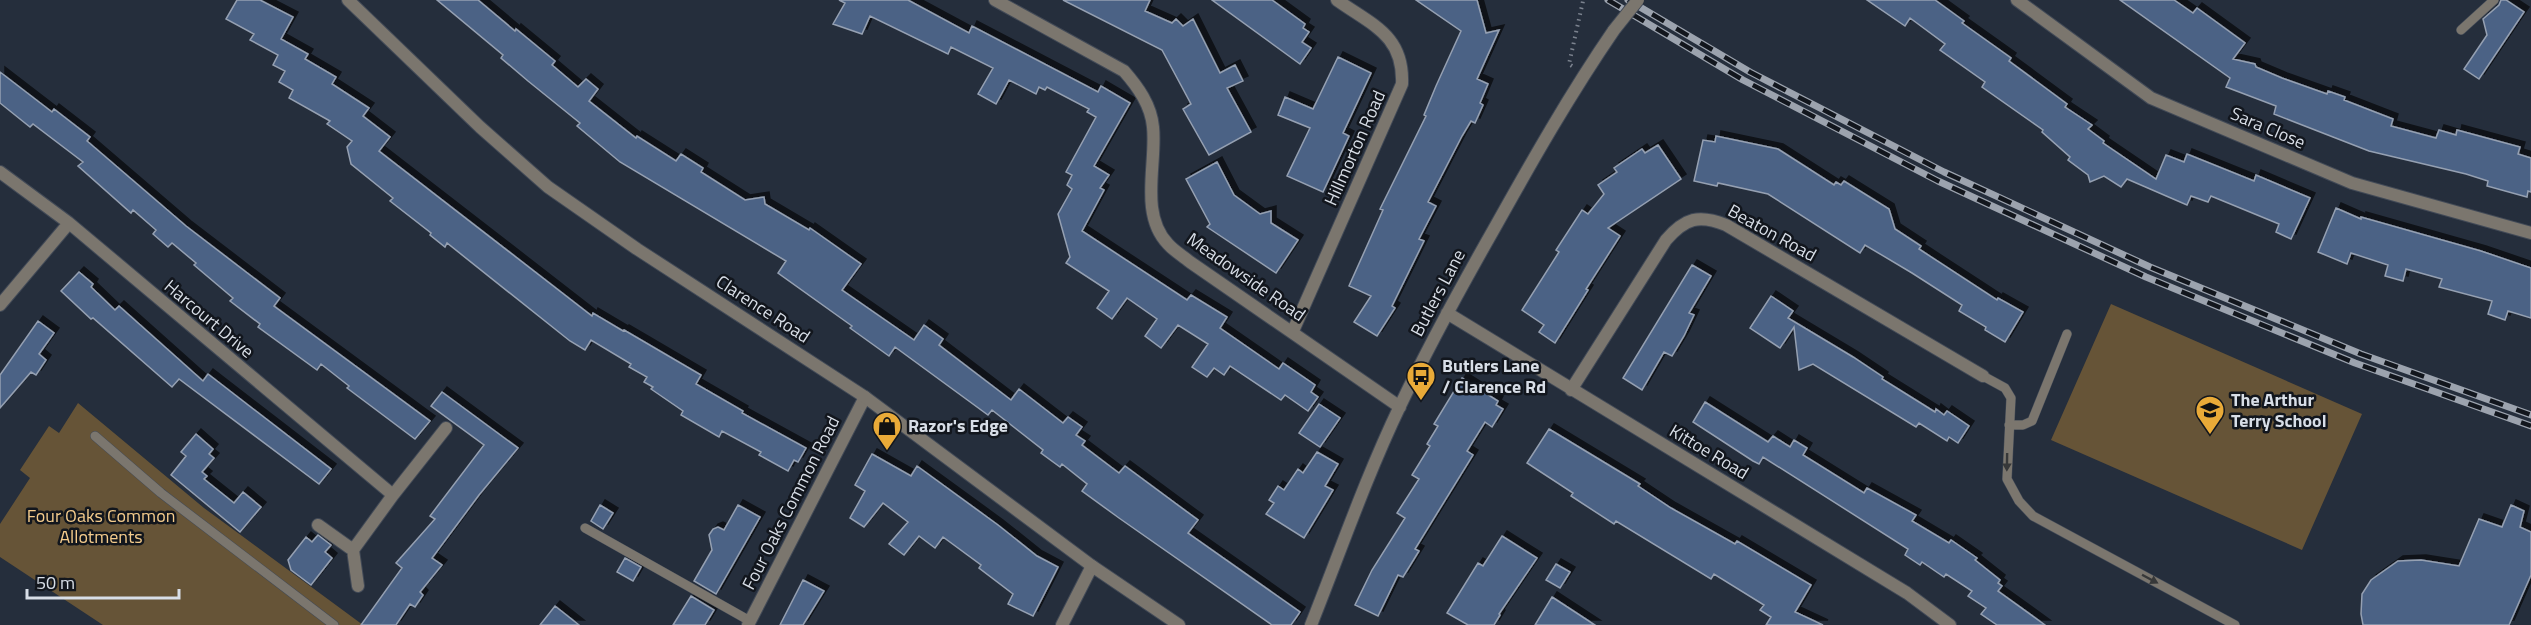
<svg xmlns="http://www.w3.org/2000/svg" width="2531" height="625" viewBox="0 0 2531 625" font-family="'Titillium Web',sans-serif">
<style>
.green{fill:#665437}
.building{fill:#4b6285;stroke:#95a0b2;stroke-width:1.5;filter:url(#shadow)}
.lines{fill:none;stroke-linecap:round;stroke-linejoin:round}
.service-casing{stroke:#424a57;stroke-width:10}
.minor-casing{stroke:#424a57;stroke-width:14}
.tertiary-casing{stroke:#424a57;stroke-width:14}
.path{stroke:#7c838f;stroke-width:4;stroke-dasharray:1.5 4.5;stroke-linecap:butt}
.service{stroke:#7b766e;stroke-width:9}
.minor{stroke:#7b766e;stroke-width:12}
.tertiary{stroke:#7b766e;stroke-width:12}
.rail-casing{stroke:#9ca3ae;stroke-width:7}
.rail{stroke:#12161d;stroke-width:4.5;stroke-dasharray:14;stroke-linecap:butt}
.minor-bridge-casing{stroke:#424a57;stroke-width:14;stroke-linecap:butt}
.minor-bridge{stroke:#7b766e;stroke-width:12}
.oneway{fill:#373839}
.labels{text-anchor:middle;stroke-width:5;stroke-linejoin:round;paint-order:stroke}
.street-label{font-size:18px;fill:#d8dee7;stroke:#12161d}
.poi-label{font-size:18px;font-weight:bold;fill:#d8dee7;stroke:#12161d;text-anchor:start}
.park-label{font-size:18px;fill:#f5cc8c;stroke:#12161d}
</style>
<defs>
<filter id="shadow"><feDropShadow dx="5" dy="-5" stdDeviation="0" flood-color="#0009"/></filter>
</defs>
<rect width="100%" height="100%" fill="#252e3c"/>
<path class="green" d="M2111,304L2362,414L2302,550L2051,440Z
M78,403L204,508L363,625H103L0,557V524L30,478L20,470L49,426L59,433Z"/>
<path class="building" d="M237,0H260L293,17L281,39L308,54L305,59L336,77L332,84L369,108L363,116L390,137L379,151L592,316L593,313L623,331L624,330L701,375L696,384L743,411L742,413L806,448L798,462L794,460L788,471L759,455L761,452L722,431L719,437L681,415L683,411L651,389L653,387L644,382L647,377L629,367L631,364L591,340L585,350L570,341L447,243L445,247L430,235L431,233L390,201L393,198L351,164L347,147L352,141L327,124L330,121L289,98L293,90L279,82L285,71L273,65L278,55L250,40L254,34L226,19Z
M437,0H478L515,31L516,29L555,61L552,65L578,87L586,79L598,89L589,101L636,138L637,136L676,161L681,154L703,168L701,172L745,200L764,197L765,204L809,230L810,228L861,264L842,290L914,340L924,325L943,339L939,345L1011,400L1019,389L1063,423L1068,417L1082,427L1076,435L1085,441L1082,445L1119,473L1125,466L1198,520L1188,533L1300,612L1291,625H1272L1119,518L1082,491L1087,484L1062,464L1060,467L1041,453L1043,450L992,410L988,415L895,347L889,356L850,328L852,326L778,273L786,261L620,162L577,126L580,123L528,81L501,58L503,55Z
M839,0H908L969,33L972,26L1098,92L1101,86L1130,103L1094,166L1109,175L1100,188L1104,190L1082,231L1187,300L1191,295L1227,317L1220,328L1279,369L1283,363L1315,385L1311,392L1318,397L1308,411L1285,395L1281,400L1230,366L1224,375L1214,368L1207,377L1192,367L1208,344L1178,325L1161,348L1145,336L1157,319L1127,298L1112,319L1097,308L1109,291L1066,263L1070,257L1058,214L1072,189L1067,185L1072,175L1066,172L1096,117L1087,112L1089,109L1047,87L1045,90L1039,87L1036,94L1009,80L996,104L978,94L993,68L951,47L948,54L870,16L862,34L833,24L845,3Z
M1063,0H1150L1145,11L1172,23L1176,19L1183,26L1193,19L1220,73L1235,65L1243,81L1227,88L1251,132L1209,155L1183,109L1191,104L1162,50Z
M1212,0H1272L1305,24L1303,28L1309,32L1302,42L1311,48L1300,64Z
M1416,0H1477L1486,33L1499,30L1477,79L1488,84L1480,103L1483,105L1475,123L1471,121L1462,136L1428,202L1436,206L1419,239L1424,241L1392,306L1395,308L1377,336L1354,322L1371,296L1349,286L1383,210L1380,209L1426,116L1424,115L1436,86L1461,31Z
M1867,0H1935L1964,21L1962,23L2011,58L2009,61L2067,104L2065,107L2092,125L2088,129L2104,141L2103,143L2156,179L2166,155L2184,162L2187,154L2254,181L2256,175L2310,198L2291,239L2276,232L2279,224L2211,196L2208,202L2191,196L2187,205L2127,179L2121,187L2104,176L2090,182L2088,175L2068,160L2070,157L2042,132L2043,130L1982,87L1985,82L1940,50L1945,44L1910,18L1905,26Z
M2120,0H2174L2193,13L2197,8L2245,43L2233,59L2255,64L2256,67L2282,78L2327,94L2328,91L2345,97L2344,100L2393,119L2391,126L2436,138L2439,130L2456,135L2457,130L2520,147L2518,154L2531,158V192L2528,191L2527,197L2487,186L2488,181L2466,174L2369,151L2274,114L2276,106L2226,87L2230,78Z
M2501,0H2506L2524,12L2479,79L2464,69L2487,35L2483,19L2499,5Z
M1338,57L1371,73L1343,133L1349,136L1323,192L1287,176L1310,128L1278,115L1285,97L1313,109Z
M0,72L52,112L54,109L90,137L87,141L186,226L280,298L274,306L430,421L415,439L347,388L349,386L321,364L317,370L258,327L260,324L230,301L233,298L194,265L196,263L172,243L168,247L153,234L156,230L133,210L131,213L78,166L83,162L33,124L30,127L0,103Z
M1716,136L1778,149L1834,185L1836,182L1841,185L1844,181L1889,209L1895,229L1921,246L1919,249L1997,300L1998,298L2023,312L2005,342L1985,330L1986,327L1959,311L1962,305L1912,273L1865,245L1860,253L1768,194L1718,183L1717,186L1694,181L1703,140L1715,142Z
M1658,145L1681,179L1608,228L1620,236L1586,289L1588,290L1555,343L1539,332L1544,325L1522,310L1559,252L1556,250L1582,210L1588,214L1604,194L1598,185L1617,172L1614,168L1642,149L1645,153Z
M1217,162L1234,195L1260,214L1271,211V223L1298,240L1276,273L1207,227L1210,224L1186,179Z
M2336,208L2361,219V217L2481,251L2531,268V318L2508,311L2505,320L2488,314L2492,301L2439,287L2442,279L2406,269L2403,281L2385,276L2388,265L2351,253L2347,264L2318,252Z
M1692,265L1711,276L1689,313L1694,315L1684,336L1672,356L1664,352L1642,390L1623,378Z
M79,272L93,284L91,287L115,310L119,306L203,381L208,374L331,469L319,484L179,379L172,387L93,318L91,319L61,291Z
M1771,296L1793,311L1788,318L1853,357L1883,377L1882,379L1935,412L1936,409L1944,415L1947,411L1969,426L1958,443L1949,437L1947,441L1919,423L1916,427L1813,364L1799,370L1794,327L1780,348L1750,328Z
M38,321L54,333L39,354L46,360L36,375L31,372L0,408V375Z
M1462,378L1498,401L1496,405L1503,409L1492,427L1485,422L1467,451L1473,455L1415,549L1419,551L1403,577L1398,575L1378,616L1355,605L1372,570L1405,518L1397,513L1419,479L1412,475L1430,446L1427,444L1438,426L1434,424Z
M442,392L518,448L479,495L432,558L442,565L420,592L423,595L415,607L410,604L396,625H361L402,568L396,563L435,519L430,516L484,445L431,406Z
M1705,402L1768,442L1773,436L1790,447L1794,440L1807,448L1803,455L1864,493L1867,488L1916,515L1912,521L1949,543L1951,540L1977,558L1975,560L2000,580L1998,583L2002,586L1998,591L2045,625H1997L1981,614L1986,608L1968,596L1972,591L1946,574L1944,577L1922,562L1920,565L1905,555L1908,549L1763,457L1759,464L1753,461L1693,422Z
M1319,404L1340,418L1320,447L1299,433Z
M1549,429L1640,484L1638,486L1671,508L1735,544L1737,541L1811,585L1795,612L1823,625H1766L1771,617L1760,610L1764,605L1714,574L1711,579L1616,521L1614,524L1571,496L1573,493L1527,463Z
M196,434L213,449L209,454L214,458L202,472L207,476L204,479L234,503L243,492L261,507L240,532L171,475L186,456L181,452Z
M1317,452L1338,464L1325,486L1333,490L1304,538L1266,514L1274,503L1269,500L1278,486L1284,490L1298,469L1303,473Z
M872,454L911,476L917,466L998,525L1037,556L1058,567L1033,616L1008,604L1013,594L979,568L981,565L943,537L935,548L919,536L904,555L889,544L908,522L883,503L864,527L850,518L865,491L855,485Z
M600,505L613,513L603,529L591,521Z
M738,505L760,517L716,594L694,581L712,550L709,535L713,529L718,527L724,530Z
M2511,505L2524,511L2520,527L2531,532V575L2509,625H2363L2361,614L2362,594L2371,580L2398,561L2421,560L2459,566L2479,519L2502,527Z
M318,535L331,545L325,552L332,558L311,585L291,570L288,560L306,537L312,542Z
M1502,536L1537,558L1499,614L1500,615L1494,625H1468L1447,613L1478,563L1483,566Z
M625,558L641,567L633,581L617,572Z
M1556,564L1570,572L1560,588L1546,580Z
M803,580L824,591L803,625H780Z
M691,596L714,610L705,625H673Z
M1552,597L1595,625H1535Z
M555,606L579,625H540Z"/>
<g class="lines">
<g class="service-casing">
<path id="service" d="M2461,30L2494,0
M1983,376L2005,388L2011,398L2007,479L2019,501L2033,516L2235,625
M2009,425H2023L2032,421L2067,334
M95,436L161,493L334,625
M585,528L750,621"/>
</g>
<g class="minor-casing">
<path id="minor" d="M995,0L1124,71C1138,87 1151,105 1153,127C1157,163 1139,214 1168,244C1174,251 1183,256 1190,262L1400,407
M2017,0L2151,98L2352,183L2531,233
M0,172L69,223L393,495L353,550L358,586
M0,305L69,223
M1447,313L1907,593L1950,625
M1293,331L1402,84C1404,35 1372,25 1337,0
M1571,390L1666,240C1685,218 1699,214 1726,225L1983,376
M393,495L446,428
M318,525L353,550
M748,625L865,397
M1062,625L1092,566
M1311,625C1340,552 1366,477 1400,406C1429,345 1461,287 1494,229C1532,161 1570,94 1614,30"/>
</g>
<g class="tertiary-casing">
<path id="tertiary" d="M348,0L480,127L548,187L637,249L865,397L1092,566L1179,625"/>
</g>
<path class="path" d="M1572,66L1569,64L1583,1"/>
<use href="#service" class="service"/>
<use href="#minor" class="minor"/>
<use href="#tertiary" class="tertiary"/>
<g class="rail-casing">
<path id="rail" d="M1608,0L1743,80L1938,181L2146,277L2355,363L2531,426
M1628,0L1750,72L1944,172L2150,267L2361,354L2531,415"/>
</g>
<use href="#rail" class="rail"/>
<g class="minor-bridge-casing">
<path id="minor-bridge" d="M1614,30L1638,0"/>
</g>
<use href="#minor-bridge" class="minor-bridge"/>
</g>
<defs><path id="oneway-solid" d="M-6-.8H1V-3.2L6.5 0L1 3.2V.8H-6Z" transform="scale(1.5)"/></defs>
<g class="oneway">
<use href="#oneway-solid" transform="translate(2007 462) rotate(91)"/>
<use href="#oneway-solid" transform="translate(2150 579) rotate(28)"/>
</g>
<defs>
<g id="bus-pin" transform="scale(1.5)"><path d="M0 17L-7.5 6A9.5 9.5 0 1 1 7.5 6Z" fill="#e9aa38" stroke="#12161d"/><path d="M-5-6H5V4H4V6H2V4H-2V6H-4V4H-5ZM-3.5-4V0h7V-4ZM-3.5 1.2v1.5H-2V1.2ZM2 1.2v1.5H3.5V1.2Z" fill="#111"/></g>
<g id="school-pin" transform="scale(1.5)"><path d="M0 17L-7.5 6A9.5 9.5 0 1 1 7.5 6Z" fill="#e9aa38" stroke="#12161d"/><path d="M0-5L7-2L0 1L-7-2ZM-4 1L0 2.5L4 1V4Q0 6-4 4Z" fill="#111"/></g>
<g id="shop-pin" transform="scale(1.5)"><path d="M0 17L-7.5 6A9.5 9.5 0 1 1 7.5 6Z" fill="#e9aa38" stroke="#12161d"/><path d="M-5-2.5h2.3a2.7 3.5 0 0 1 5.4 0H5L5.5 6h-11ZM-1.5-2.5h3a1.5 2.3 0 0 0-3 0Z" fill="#111"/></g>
</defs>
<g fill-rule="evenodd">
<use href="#bus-pin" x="1421" y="376"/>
<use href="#school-pin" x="2210" y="410"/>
<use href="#shop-pin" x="887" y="426"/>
</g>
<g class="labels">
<g class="street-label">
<text transform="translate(2268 128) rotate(23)" y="6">Sara Close</text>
<text transform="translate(1355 148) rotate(-66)" y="6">Hillmorton Road</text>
<text transform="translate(1772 233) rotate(29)" y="6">Beaton Road</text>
<text transform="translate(1246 277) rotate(35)" y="6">Meadowside Road</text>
<text transform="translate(1438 293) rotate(-62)" y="6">Butlers Lane</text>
<text transform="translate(763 309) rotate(33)" y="6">Clarence Road</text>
<text transform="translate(209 319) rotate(40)" y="6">Harcourt Drive</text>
<text transform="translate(1709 452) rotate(31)" y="6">Kittoe Road</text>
<text transform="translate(791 503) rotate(-63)" y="6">Four Oaks Common Road</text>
</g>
<g class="poi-label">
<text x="1442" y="372">Butlers Lane<tspan x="1442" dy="21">/ Clarence Rd</tspan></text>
<text x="2231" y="406">The Arthur<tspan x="2231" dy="21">Terry School</tspan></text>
<text x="908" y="432">Razor's Edge</text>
</g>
<g class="park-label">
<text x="101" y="522">Four Oaks Common<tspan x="101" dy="21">Allotments</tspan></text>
</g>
</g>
<path d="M27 589v9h152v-9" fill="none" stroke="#d8dee7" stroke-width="3"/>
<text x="36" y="589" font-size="18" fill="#d8dee7" stroke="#12161d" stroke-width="4.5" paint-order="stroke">50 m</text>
</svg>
